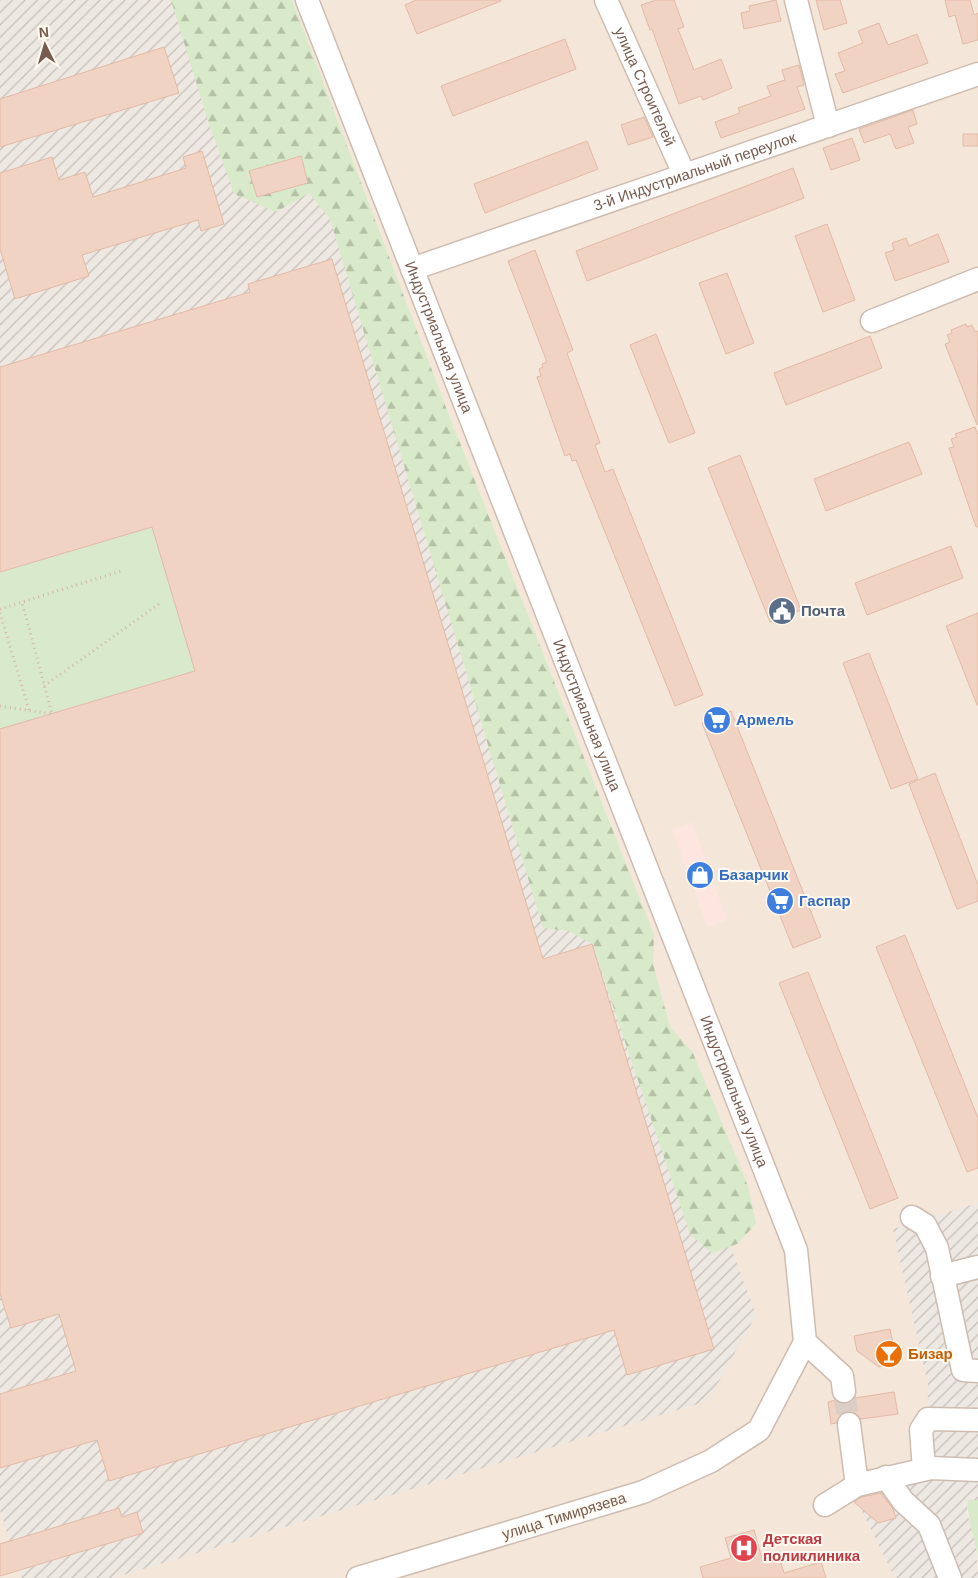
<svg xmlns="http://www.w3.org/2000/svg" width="978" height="1578" viewBox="0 0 978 1578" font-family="Helvetica,sans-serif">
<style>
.residential{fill:#f4e6d9}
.commercial{fill:#fce6df}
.industrial{fill:url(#industrial-furrows)}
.forest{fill:url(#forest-firs)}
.green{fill:#d8eac9}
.building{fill:#f1d3c3;stroke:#e3b9a4}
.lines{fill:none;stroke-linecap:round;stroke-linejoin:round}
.minor-tunnel{stroke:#dbcec4;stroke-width:22;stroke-dasharray:22 11;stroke-linecap:butt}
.minor-casing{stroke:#cebcb0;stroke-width:25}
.path{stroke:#d6b6a5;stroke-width:3;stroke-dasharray:1 4;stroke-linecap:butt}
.minor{stroke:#fff;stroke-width:22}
.labels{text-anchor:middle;stroke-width:4;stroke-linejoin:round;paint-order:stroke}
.street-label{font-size:15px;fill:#775b4e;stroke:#fef9f1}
.service-label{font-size:15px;font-weight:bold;fill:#4e5e75;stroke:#fef9f1;text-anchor:start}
.shop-label{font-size:15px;font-weight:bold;fill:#366cbe;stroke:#fef9f1;text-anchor:start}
.food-label{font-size:15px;font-weight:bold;fill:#c56008;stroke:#fef9f1;text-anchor:start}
.health-label{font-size:15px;font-weight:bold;fill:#be3a42;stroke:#fef9f1;text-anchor:start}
</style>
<defs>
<pattern id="industrial-furrows" width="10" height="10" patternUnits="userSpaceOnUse" patternTransform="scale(1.25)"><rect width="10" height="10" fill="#eee8e3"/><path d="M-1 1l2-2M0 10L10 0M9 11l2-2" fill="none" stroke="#c6bfba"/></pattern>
<pattern id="forest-firs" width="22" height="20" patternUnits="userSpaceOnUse" patternTransform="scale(1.25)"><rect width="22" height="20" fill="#d8eac9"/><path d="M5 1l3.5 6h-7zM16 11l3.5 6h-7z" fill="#b4c1a5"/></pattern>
</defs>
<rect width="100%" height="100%" fill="#fcf5eb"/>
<path class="residential" d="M0,0H978V1500H968L967,1513L976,1544L978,1578H0Z"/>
<path class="commercial" d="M692,822L727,920L707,927L672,829Z"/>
<path class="industrial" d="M0,0H267L756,1315L708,1401L113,1578H21L0,1510Z
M978,1203V1500H968L967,1513L976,1544L978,1578H895L856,1499L927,1455L928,1385L893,1229Z"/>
<path class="forest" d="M171,0H292L445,405L654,935L653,964L670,1027L693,1053L748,1186L756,1224L737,1244L712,1253L690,1234L592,944L569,931L543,928L330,219L309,193L276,212L234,194L208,121Z"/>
<path class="green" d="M152,527L195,671L0,729V572Z
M968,1500H978V1559C976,1539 966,1520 968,1500Z"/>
<path class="building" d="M416,0H501V1L417,34L405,5Z
M656,0H674L684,27L678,29L694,70L721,59L732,88L703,100L701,96L679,104L652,29L650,30L641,5Z
M776,0L781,21L744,29L741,13L750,11L749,6Z
M816,0H840L847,23L824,30Z
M945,0H970L974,15L978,13V40L963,44L955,15L949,17Z
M879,23L888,45L917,34L928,63L843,93L835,74L845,71L838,53L863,43L858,31Z
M565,39L576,69L453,116L441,86Z
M164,47L179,93L0,147V99Z
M799,65L804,85L797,87L805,109L721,138L715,122L740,113L738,108L771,96L767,86L785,80L782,70Z
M913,110L917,124L908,127L914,143L896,149L890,134L864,143L859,129Z
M644,117L653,137L628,145L621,125Z
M963,134H978V146H963Z
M852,138L860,160L831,170L823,148Z
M587,141L598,169L485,213L474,184Z
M202,151L224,224L201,231L198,220L82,255L89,276L15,299L0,249V173L52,157L59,180L85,172L93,197L186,168L183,157Z
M301,156L308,183L257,197L249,171Z
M793,168L804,198L587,281L576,251Z
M827,224L855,300L823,312L795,236Z
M938,234L949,262L895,281L885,253L894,250L892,243L906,238L909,246Z
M535,250L573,350L567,353L600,443L595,445L605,472L613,469L703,695L675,706L576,460L572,461L570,454L565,456L537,377L541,376L539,369L543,367L542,364L547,362L508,261Z
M332,259L543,959L592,944L714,1349L627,1375L614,1330L109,1481L97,1440L0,1468V1394L76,1371L59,1314L11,1328L0,1294V729L195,671L152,527L0,572V367L250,292L248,284Z
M727,273L754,343L726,354L699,283Z
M966,324L967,327L972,325L975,332L978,331L977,425L945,344L950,342L947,335L952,333L951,330Z
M656,334L695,433L669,443L630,345Z
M870,336L882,368L786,405L774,373Z
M975,427L978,435V527H976L949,448L954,447L951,439L957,437L955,434Z
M909,442L922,474L826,511L814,479Z
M740,455L801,610L770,622L708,468Z
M951,546L963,578L867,615L855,583Z
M978,613V705H977L946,626Z
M869,653L918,779L891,789L843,663Z
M731,711L821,937L793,948L702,723Z
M935,773L978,885V901L957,909L909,784Z
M905,935L978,1118V1168L967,1172L876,947Z
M808,972L898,1198L870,1209L779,983Z
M890,1329L897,1363L879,1367L857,1351L854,1336Z
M894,1392L898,1414L861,1419L854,1412L847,1411L841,1414L836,1423L831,1424L828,1402L835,1400L846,1404L855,1398Z
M881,1493L893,1509L896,1518L878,1523L854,1502L862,1497Z
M119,1508L122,1517L137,1512L143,1533L0,1576V1544Z
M754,1530L763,1562L779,1557L784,1573L821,1562L826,1578H703L700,1567L731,1558L725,1538Z"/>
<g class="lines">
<path class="minor-tunnel" d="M844,1391L849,1424"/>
<g class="minor-casing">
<g id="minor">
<path id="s1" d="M307,0L796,1250L805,1342L759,1430L711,1461L643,1492L358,1578"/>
<path id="s2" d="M606,0L684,174"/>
<path d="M796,0L828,126"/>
<path id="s3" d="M412,269L978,74"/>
<path d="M872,321L978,279"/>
<path d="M912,1217L925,1225L937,1248L963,1370L978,1371"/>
<path d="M942,1276L978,1267"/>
<path d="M805,1342L842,1376L844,1391"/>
<path d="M924,1469L921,1430L928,1419L978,1420"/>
<path d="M886,1477L903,1501L929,1525L950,1578"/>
<path d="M857,1485L931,1468L978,1470"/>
<path d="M825,1505L857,1485L849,1424"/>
</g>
</g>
<path class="path" d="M0,609L124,570
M0,613L29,710
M44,686L159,604
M0,706L52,714L22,602"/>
<use href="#minor" class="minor"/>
</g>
<defs>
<g id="civic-disc" transform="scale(1.4375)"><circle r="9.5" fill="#5c6f8a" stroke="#fef9f1"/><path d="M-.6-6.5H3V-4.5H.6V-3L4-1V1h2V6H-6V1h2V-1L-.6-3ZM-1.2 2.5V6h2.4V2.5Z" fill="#fff"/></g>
<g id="supermarket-disc" transform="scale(1.4375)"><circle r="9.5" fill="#3f7fe0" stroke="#fef9f1"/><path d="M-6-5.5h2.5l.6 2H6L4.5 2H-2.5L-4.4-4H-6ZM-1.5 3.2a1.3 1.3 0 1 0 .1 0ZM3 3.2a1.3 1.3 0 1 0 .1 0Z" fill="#fff"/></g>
<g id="shop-disc" transform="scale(1.4375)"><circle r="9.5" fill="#3f7fe0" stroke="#fef9f1"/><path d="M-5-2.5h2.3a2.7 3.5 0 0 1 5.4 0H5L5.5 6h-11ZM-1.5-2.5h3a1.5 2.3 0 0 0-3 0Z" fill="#fff"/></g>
<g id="bar-disc" transform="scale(1.4375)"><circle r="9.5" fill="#e8710a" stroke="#fef9f1"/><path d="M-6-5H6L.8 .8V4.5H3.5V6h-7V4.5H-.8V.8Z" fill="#fff"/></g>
<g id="hospital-disc" transform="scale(1.4375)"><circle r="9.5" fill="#e0444e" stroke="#fef9f1"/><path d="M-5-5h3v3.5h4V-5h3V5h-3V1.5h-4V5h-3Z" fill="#fff"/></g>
</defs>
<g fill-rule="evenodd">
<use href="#civic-disc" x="782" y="611"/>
<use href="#supermarket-disc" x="717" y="720"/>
<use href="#shop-disc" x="700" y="875"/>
<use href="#supermarket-disc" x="780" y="901"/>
<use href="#bar-disc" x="889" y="1354"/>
<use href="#hospital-disc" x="744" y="1548"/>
</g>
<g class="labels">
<g class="street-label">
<text dy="5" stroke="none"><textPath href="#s2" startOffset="95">улица Строителей</textPath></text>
<text dy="5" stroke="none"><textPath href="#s3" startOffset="299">3-й Индустриальный переулок</textPath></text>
<text dy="5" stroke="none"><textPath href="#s1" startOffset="362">Индустриальная улица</textPath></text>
<text dy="5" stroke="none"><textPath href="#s1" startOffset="768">Индустриальная улица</textPath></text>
<text dy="5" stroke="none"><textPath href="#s1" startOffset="1172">Индустриальная улица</textPath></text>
<text transform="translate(564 1516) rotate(-17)" y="5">улица Тимирязева</text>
</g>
<g class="service-label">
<text x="801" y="616">Почта</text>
</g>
<g class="shop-label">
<text x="736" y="725">Армель</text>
<text x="719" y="880">Базарчик</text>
<text x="799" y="906">Гаспар</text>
</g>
<g class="food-label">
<text x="908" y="1359">Бизар</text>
</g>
<g class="health-label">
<text x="763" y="1544">Детская<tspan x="763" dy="17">поликлиника</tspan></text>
</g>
</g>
<g transform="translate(45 45) rotate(355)" stroke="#fef9f1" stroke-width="4" paint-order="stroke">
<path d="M0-4L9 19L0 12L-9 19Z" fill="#775b4e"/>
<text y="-8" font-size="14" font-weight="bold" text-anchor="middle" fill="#775b4e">N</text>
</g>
</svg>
